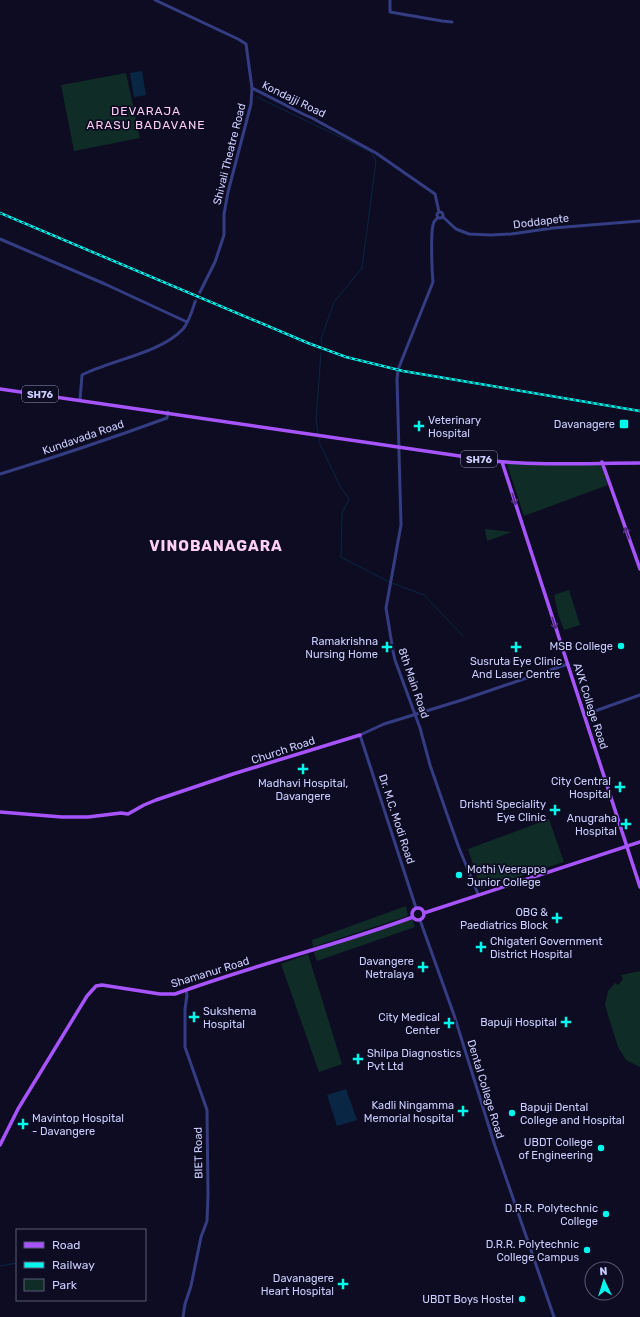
<svg xmlns="http://www.w3.org/2000/svg" width="640" height="1317" viewBox="0 0 640 1317" font-family="Rubik,sans-serif">
<style>
.green{fill:#0f2c27}
.water{fill:#092744}
.lines{fill:none;stroke-linecap:round;stroke-linejoin:round}
.stream{stroke:#092744;stroke-width:1}
.minor-tunnel{stroke:#2a2943;stroke-width:3;stroke-dasharray:3 1.5;stroke-linecap:butt}
.minor{stroke:#343d83;stroke-width:3}
.major{stroke:#a754ff;stroke-width:3.5}
.rail-casing{stroke:#00f8ed;stroke-width:2.5}
.rail{stroke:#0d0c22;stroke-width:1;stroke-dasharray:3;stroke-linecap:butt}
.oneway{stroke:#522c85}
.poi-dot{fill:#00f8ed;stroke:#0d0c22;stroke-width:1.5}
.labels{text-anchor:middle;stroke-width:3.5;stroke-linejoin:round;paint-order:stroke}
.shield{fill:#0d0c22;stroke:#9394bd;stroke-width:1}
.shield-label{font-size:10px;font-weight:bold;fill:#cdceff}
.street-label{font-size:11px;fill:#cdceff;stroke:#0d0c22}
.poi-label{font-size:11px;fill:#cdceff;stroke:#0d0c22;text-anchor:end}
.neighbourhood-label{font-size:12px;letter-spacing:1px;fill:#ffcff4;stroke:#0d0c22}
.district-label{font-size:15px;font-weight:bold;letter-spacing:1px;fill:#ffcff4;stroke:#0d0c22}
</style>
<rect width="100%" height="100%" fill="#0d0c22"/>
<path class="green" d="M126,73L140,138L74,151L61,85Z
M601,463L608,485L524,516L507,464Z
M485,529L512,532L487,541Z
M569,590L580,625L564,630L558,614L554,595Z
M549,819L564,862L481,889L468,849Z
M406,906L408,916L313,947L312,940Z
M412,918L415,927L317,961L313,950Z
M308,954L342,1064L319,1072L281,964Z
M640,971V1067L626,1060L618,1047L605,1005L608,991L615,983L618,985L623,979L621,975Z"/>
<path class="water" d="M142,71L146,95L134,97L130,73Z
M346,1089L357,1120L337,1126L327,1095Z"/>
<g class="lines">
<path class="stream" d="M257,97L371,152L376,161L362,268L334,302L321,339L322,345
M318,434L316,419L321,353
M319,437V442L340,486L349,499L342,513L341,557L389,582
M392,583L424,595L463,636
M0,1266L17,1263"/>
<path class="minor-tunnel" d="M195,302L200,292"/>
<path class="minor" d="M155,0L238,39L246,44L252,88L303,114L312,118L376,153L435,194L439,212
M390,0V12L442,21L452,22
M437 215a3 3 0 1 1 6 0a3 3 0 1 1-6 0Z
M438,217C437,219 435,220 434,222C430,230 432,271 433,282L403,357L398,370L397,379L401,525L386,608L393,651L395,660L420,728L430,765L449,820L459,848L478,894
M443,217L456,229L469,234L491,235L511,234L553,228L640,221
M0,239L105,284L187,322
M200,292L215,262L224,235V214L228,192L251,104L252,88
M80,400L82,375C111,360 161,353 183,329C189,322 192,311 195,302
M0,474C56,457 112,438 167,418L168,412
M584,715L640,695
M416,908L360,735L384,724L462,700L568,664
M420,920L454,1015L495,1146L554,1317
M183,1317L185,1304L191,1286L201,1237L207,1221L208,1195L207,1110L185,1047V1009L187,995L186,990"/>
<path class="major" d="M0,389L494,461C543,466 591,463 640,463
M502,462L640,887
M602,462L640,569
M0,812L62,817H88L121,813L128,814L144,805L156,800L233,774L360,735
M412 914a6 6 0 1 1 12 0a6 6 0 1 1-12 0Z
M424,913L640,842
M0,1145L18,1109L87,996L96,986L102,985L160,994H175C253,965 335,946 413,917"/>
<g class="rail-casing">
<path id="rail" d="M0,213L308,343L346,357L403,371L640,411"/>
</g>
<use href="#rail" class="rail"/>
</g>
<defs><path id="oneway-shaft" d="M-6 0H5M1.5-3L5.5 0L1.5 3" fill="none" stroke-width="1.6" stroke-linecap="round" stroke-linejoin="round"/></defs>
<g class="oneway">
<use href="#oneway-shaft" transform="translate(514 499) rotate(73)"/>
<use href="#oneway-shaft" transform="translate(627 533) rotate(-109)"/>
<use href="#oneway-shaft" transform="translate(554 623) rotate(72)"/>
</g>
<g class="poi-dot">
<rect x="619" y="419" width="10" height="10" rx="2"/>
<path d="M417 420h4v4h4v4h-4v4h-4v-4h-4v-4h4z"/>
<circle cx="621" cy="646" r="4"/>
<path d="M385 641h4v4h4v4h-4v4h-4v-4h-4v-4h4z"/>
<path d="M514 641h4v4h4v4h-4v4h-4v-4h-4v-4h4z"/>
<path d="M301 763h4v4h4v4h-4v4h-4v-4h-4v-4h4z"/>
<path d="M618 781h4v4h4v4h-4v4h-4v-4h-4v-4h4z"/>
<path d="M553 804h4v4h4v4h-4v4h-4v-4h-4v-4h4z"/>
<path d="M624 818h4v4h4v4h-4v4h-4v-4h-4v-4h4z"/>
<circle cx="459" cy="875" r="4"/>
<path d="M555 912h4v4h4v4h-4v4h-4v-4h-4v-4h4z"/>
<path d="M479 941h4v4h4v4h-4v4h-4v-4h-4v-4h4z"/>
<path d="M421 961h4v4h4v4h-4v4h-4v-4h-4v-4h4z"/>
<path d="M192 1011h4v4h4v4h-4v4h-4v-4h-4v-4h4z"/>
<path d="M564 1016h4v4h4v4h-4v4h-4v-4h-4v-4h4z"/>
<path d="M447 1017h4v4h4v4h-4v4h-4v-4h-4v-4h4z"/>
<path d="M356 1053h4v4h4v4h-4v4h-4v-4h-4v-4h4z"/>
<path d="M461 1105h4v4h4v4h-4v4h-4v-4h-4v-4h4z"/>
<circle cx="512" cy="1113" r="4"/>
<path d="M21 1118h4v4h4v4h-4v4h-4v-4h-4v-4h4z"/>
<circle cx="601" cy="1148" r="4"/>
<circle cx="606" cy="1214" r="4"/>
<circle cx="587" cy="1250" r="4"/>
<path d="M341 1278h4v4h4v4h-4v4h-4v-4h-4v-4h4z"/>
<circle cx="522" cy="1299" r="4"/>
</g>
<g class="labels">
<g class="shield">
<rect x="22" y="386" width="36" height="16" rx="3"/>
<rect x="461" y="451" width="36" height="16" rx="3"/>
</g>
<g class="shield-label">
<text x="40" y="398">SH76</text>
<text x="479" y="463">SH76</text>
</g>
<g class="street-label">
<text transform="translate(294 99) rotate(26)" y="4">Kondajji Road</text>
<text transform="translate(229 154) rotate(-76)" y="4">Shivali Theatre Road</text>
<text transform="translate(541 221) rotate(-7)" y="4">Doddapete</text>
<text transform="translate(83 437) rotate(-19)" y="4">Kundavada Road</text>
<text transform="translate(414 683) rotate(71)" y="4">8th Main Road</text>
<text transform="translate(591 706) rotate(72)" y="4">AVK College Road</text>
<text transform="translate(283 750) rotate(-18)" y="4">Church Road</text>
<text transform="translate(397 819) rotate(72)" y="4">Dr. M.C. Modi Road</text>
<text transform="translate(210 972) rotate(-17)" y="4">Shamanur Road</text>
<text transform="translate(486 1089) rotate(73)" y="4">Dental College Road</text>
<text transform="translate(198 1153) rotate(-91)" y="4">BIET Road</text>
</g>
<g class="poi-label">
<text x="428" y="424" text-anchor="start">Veterinary<tspan x="428" dy="13">Hospital</tspan></text>
<text x="615" y="428">Davanagere</text>
<text x="378" y="645">Ramakrishna<tspan x="378" dy="13">Nursing Home</tspan></text>
<text x="613" y="650">MSB College</text>
<text x="516" y="665" text-anchor="middle">Susruta Eye Clinic<tspan x="516" dy="13">And Laser Centre</tspan></text>
<text x="611" y="785">City Central<tspan x="611" dy="13">Hospital</tspan></text>
<text x="303" y="787" text-anchor="middle">Madhavi Hospital,<tspan x="303" dy="13">Davangere</tspan></text>
<text x="546" y="808">Drishti Speciality<tspan x="546" dy="13">Eye Clinic</tspan></text>
<text x="617" y="822">Anugraha<tspan x="617" dy="13">Hospital</tspan></text>
<text x="467" y="873" text-anchor="start">Mothi Veerappa<tspan x="467" dy="13">Junior College</tspan></text>
<text x="548" y="916">OBG &amp;<tspan x="548" dy="13">Paediatrics Block</tspan></text>
<text x="490" y="945" text-anchor="start">Chigateri Government<tspan x="490" dy="13">District Hospital</tspan></text>
<text x="414" y="965">Davangere<tspan x="414" dy="13">Netralaya</tspan></text>
<text x="203" y="1015" text-anchor="start">Sukshema<tspan x="203" dy="13">Hospital</tspan></text>
<text x="440" y="1021">City Medical<tspan x="440" dy="13">Center</tspan></text>
<text x="557" y="1026">Bapuji Hospital</text>
<text x="367" y="1057" text-anchor="start">Shilpa Diagnostics<tspan x="367" dy="13">Pvt Ltd</tspan></text>
<text x="454" y="1109">Kadli Ningamma<tspan x="454" dy="13">Memorial hospital</tspan></text>
<text x="520" y="1111" text-anchor="start">Bapuji Dental<tspan x="520" dy="13">College and Hospital</tspan></text>
<text x="32" y="1122" text-anchor="start">Mavintop Hospital<tspan x="32" dy="13">- Davangere</tspan></text>
<text x="593" y="1146">UBDT College<tspan x="593" dy="13">of Engineering</tspan></text>
<text x="598" y="1212">D.R.R. Polytechnic<tspan x="598" dy="13">College</tspan></text>
<text x="579" y="1248">D.R.R. Polytechnic<tspan x="579" dy="13">College Campus</tspan></text>
<text x="334" y="1282">Davanagere<tspan x="334" dy="13">Heart Hospital</tspan></text>
<text x="514" y="1303">UBDT Boys Hostel</text>
</g>
<g class="neighbourhood-label">
<text x="146" y="115">DEVARAJA<tspan x="146" dy="14">ARASU BADAVANE</tspan></text>
</g>
<g class="district-label">
<text x="216" y="551">VINOBANAGARA</text>
</g>
</g>
<rect x="16" y="1229" width="130" height="72" fill="#0d0c22" stroke="#5a5a7a"/>
<rect x="24" y="1242" width="20" height="6" fill="#a754ff" stroke="#5a5a7a"/>
<text x="52" y="1249" font-size="12" fill="#cdceff">Road</text>
<rect x="24" y="1262" width="20" height="6" fill="#00f8ed" stroke="#5a5a7a"/>
<text x="52" y="1269" font-size="12" fill="#cdceff">Railway</text>
<rect x="24" y="1279" width="20" height="12" fill="#0f2c27" stroke="#5a5a7a"/>
<text x="52" y="1289" font-size="12" fill="#cdceff">Park</text>
<g transform="translate(604 1281) rotate(356)"><circle r="19" fill="#0d0c22" stroke="#5a5a7a"/>
<path d="M0-3L7 15L0 10L-7 15Z" fill="#00f8ed"/>
<text y="-6" font-size="11" font-weight="bold" text-anchor="middle" fill="#cdceff">N</text>
</g>
</svg>
